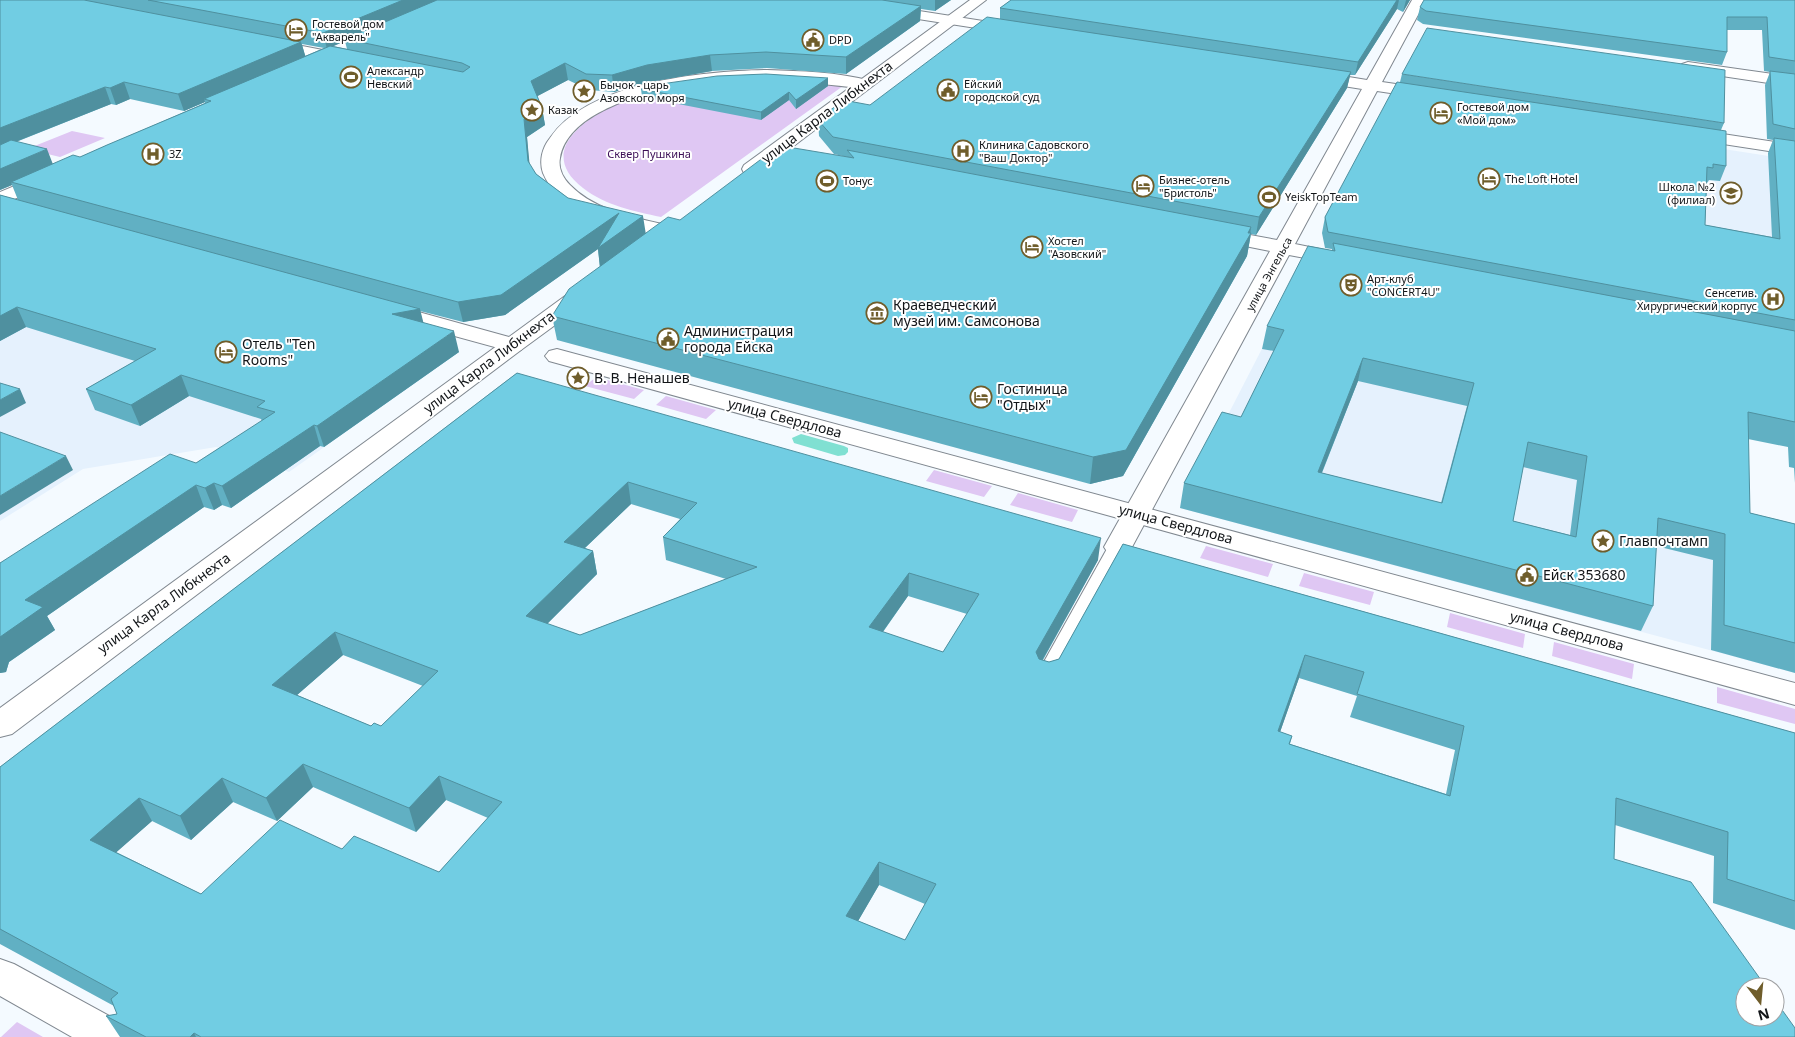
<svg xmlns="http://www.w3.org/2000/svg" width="1795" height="1037" viewBox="0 0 1795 1037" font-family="'Noto Sans',sans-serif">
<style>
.built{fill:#e5f1fd}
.green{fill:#dfc7f3}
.water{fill:#80e0d2}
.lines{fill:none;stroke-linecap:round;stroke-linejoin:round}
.service-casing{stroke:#808890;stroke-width:2}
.pedestrian-casing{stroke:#808890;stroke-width:2}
.minor-casing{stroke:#808890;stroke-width:2}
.tertiary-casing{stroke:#808890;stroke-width:2}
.service{fill:#fff;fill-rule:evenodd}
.pedestrian{fill:#fff;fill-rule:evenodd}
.minor{fill:#fff;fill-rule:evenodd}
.tertiary{fill:#fff;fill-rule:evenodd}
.wall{fill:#61b0c3;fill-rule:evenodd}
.shaded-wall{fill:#4f909f}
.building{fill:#71cde3;stroke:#4f909f;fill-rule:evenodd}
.labels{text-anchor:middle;stroke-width:4;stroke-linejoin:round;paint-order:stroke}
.far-poi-label{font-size:11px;fill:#121518;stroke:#fff;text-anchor:start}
.far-park-label{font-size:11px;fill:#3c0e56;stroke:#fff}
.far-street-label{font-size:11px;fill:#121518;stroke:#fff}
.street-label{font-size:14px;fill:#121518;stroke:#fff}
.poi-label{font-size:14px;fill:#121518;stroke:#fff;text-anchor:start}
</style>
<rect width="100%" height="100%" fill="#f4faff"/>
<path class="built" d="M1672,141L1795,160V328L1716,313Z
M130,259L459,352L289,472L216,447L83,469L0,521V291Z
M1304,267L1738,538L1795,673L1180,508Z"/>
<path class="green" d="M791,79L843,86L661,217C634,211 606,206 583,188C526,144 609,103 647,93C662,90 678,90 693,89C726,85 758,82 791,79Z
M72,131L105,138L60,157L27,149Z
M596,377L644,390L634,399L585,386Z
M666,396L716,410L706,419L656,405Z
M934,470L992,486L984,497L926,481Z
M1018,493L1078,510L1072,522L1010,505Z
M1206,546L1273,564L1268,577L1200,558Z
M1304,573L1374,592L1370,605L1299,586Z
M1450,613L1525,634L1523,648L1447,627Z
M1554,642L1634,664L1632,679L1552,656Z
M1717,687L1795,709V724L1717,703Z
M17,1022L43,1037H1Z"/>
<path class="water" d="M801,434L844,446L848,448V452L845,455L838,456L794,443L792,438Z"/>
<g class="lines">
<g class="service-casing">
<path id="service" d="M1118,541L1125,543L1128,547L1058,676L1055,681L1047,684L1039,681L1036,676L1108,547L1111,543Z"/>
</g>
<g class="pedestrian-casing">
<path id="pedestrian" d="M557,349L1795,683V705L549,361L545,356L549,351Z
M0,959L14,964L124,1024L130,1037H72L0,996Z"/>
</g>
<g class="minor-casing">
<path id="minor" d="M814,0H849L1015,26L1020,27L1022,30L1020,33L1015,34L821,4L816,3Z
M1412,0H1426L1382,82L1430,89L1436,90L1438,94L1436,98L1430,99L1377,91L1295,244L1349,255L1352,259L1349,263L1342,265L1289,255L1132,547L1128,553L1118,556L1108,553L1104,547L1270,251L1205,238L1202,234L1205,230L1212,228L1277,240L1362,89L1312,81L1306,79L1304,76L1306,73L1312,71L1367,80Z
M266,39L328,51L334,53L336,56L334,59L328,61L261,47L258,44L261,41Z
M1688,62L1795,77V87L1682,70L1680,67L1682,64Z
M767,70C801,71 838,72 871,81L873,84L871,87L865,89C799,80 734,76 669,89C632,96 567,116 560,158C558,168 563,178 570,185C596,212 639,218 674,227L677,231L674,235C659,239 628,228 612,223C586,215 554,201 543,173C539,161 542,148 550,138C588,82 704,71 767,70Z
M1690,129L1795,145V155L1684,138L1681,134L1684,130Z
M513,338L521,340L525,345L521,350L12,734L0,737V708L505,340Z"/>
</g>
<g class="tertiary-casing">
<path id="tertiary" d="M970,0H986L758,173L751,175L744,173L742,169L744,165Z
M48,172L55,174L57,178L55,182L0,205V192Z
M584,286L592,288L595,293L592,298L521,350L513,352L378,315L375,310L378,305L386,303L509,337L576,288Z"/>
</g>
<use href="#service" class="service"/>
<use href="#pedestrian" class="pedestrian"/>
<use href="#minor" class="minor"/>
<use href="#tertiary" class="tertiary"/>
</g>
<path class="wall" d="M0,0H951L935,11L921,9L920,21L846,74L767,68L712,71L649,82L614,92L589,90L568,80L537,96L542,108L545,125L527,137L529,164L536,174L568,198L645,234L680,220L847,157L834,154L819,136L818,120L870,105L1000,19V8L1011,0H1410L1403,12L1397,9L1355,75H1350L1347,88L1256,235L1251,234L1247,256L1123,476L1090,484L557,340L552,316L600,267L598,249L505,315L463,322L420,311L423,323L459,352L324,447L320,446L231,508L222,505L214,510L204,507L47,616L55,630L9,662L6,672L0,673V563L196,463L262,421L261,419L189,396L140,426L95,410L86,389L135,361L26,327L0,341V195L18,200L12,185L0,190ZM345,41L347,49L333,46ZM302,44L324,48L305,56ZM130,99L184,111L205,102V103L80,157L53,164L16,142L111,104L116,105Z
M1795,0V483L1794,468L1789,467L1788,447L1748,439L1750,513L1795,524V673L1711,650L1713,560L1656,546L1653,606L1641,631L1180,508L1184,483L1241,417L1274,351L1262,349L1267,326L1332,250V249L1325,248L1322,233L1325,217L1400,82L1402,74L1724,123L1721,130L1726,166L1720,181L1709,180L1707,183L1705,225L1772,237L1768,153L1773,140L1767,139L1765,85L1770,72L1764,71L1762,30H1727V52L1722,65L1423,24L1417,20L1420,7ZM1358,381L1467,406L1441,503L1322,473ZM1523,467L1577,480L1570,535L1513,521Z
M828,78V86L796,109L789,100L761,120L642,97L641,89Z
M517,373L1098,560L1043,660L1049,662L1059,659L1123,544L1795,733V930L1713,903L1714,856L1615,825L1614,859L1795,1037H120L106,1016L117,1014L114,1006L0,944V767ZM631,504L680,519L663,537L666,560L726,579L580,635L547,624L597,574L593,551L585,548ZM908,596L967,614L943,652L883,632ZM343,655L423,686L381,726H371L297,695ZM1299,678L1357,696L1350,717L1455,750L1446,794L1290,744L1292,736L1280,732ZM313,787L416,832L446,800L488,818L439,872L342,849L201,894L116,852L152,821L191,840L233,802L277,821ZM879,885L925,904L905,940L858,921Z"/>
<path class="shaded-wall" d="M403,0H441L345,39V41L327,49L323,33Z
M935,0H951L935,11Z
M1397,0H1399L1397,9L1355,75L1358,62Z
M1406,0H1410L1403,12Z
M921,6L920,21L846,74V57Z
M301,42L306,58L204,99L205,102L184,111L178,94Z
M710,55L712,71L649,82L614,92L612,75L647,65Z
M565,63L568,80L534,98L531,81Z
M1351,72L1347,88L1256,235L1259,217Z
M828,78V86L796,109V100Z
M124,82L130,99L116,105L110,88Z
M105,87L111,104L0,148V128Z
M789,92V100L761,120V112Z
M542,108L545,125L527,137L531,179L528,161L524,119Z
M47,149L54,167L11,182L12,185L0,190V169Z
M619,213L643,216L646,235L600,268L598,249L505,315L463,322L458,302Z
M1251,227L1250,236L1251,233L1247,256L1123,476L1090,484L1093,457Z
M17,307L26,327L0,341V316Z
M420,309L425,329L392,314Z
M454,331L459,352L324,447L317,426Z
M1363,358L1358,381L1312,497L1318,472Z
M181,375L189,396L140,426L131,405Z
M20,389L26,403L0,417V400Z
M314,425L320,446L231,508L222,486Z
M66,456L73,470L0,515V496Z
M628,482L631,504L568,564L564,542Z
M214,483L222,505L214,510L205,488Z
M196,485L204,507L47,616L55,630L9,662L6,672L0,673V637L25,600Z
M1101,538L1098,560L1034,675L1036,652Z
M593,551L597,574L532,639L526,616Z
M909,573L908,596L869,651V627Z
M335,632L343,655L281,709L272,685Z
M1305,655L1299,678L1272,755L1278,731Z
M303,764L313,787L277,821L266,798Z
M439,776L446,800L416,832L409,808Z
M222,778L233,802L191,840L180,816Z
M139,798L152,821L103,864L90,840Z
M879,862V885L847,940L846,916Z
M194,1033L196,1037H190Z"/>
<path class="building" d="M0,0H84L301,42L178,94L124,82L110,88L105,87L0,128Z
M148,0H403L323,33Z
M437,0H882L921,6L846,57L766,52L710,55L647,65L612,75L586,74L565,63L531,81L542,108L524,119L528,161L536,174L568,198L643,216L598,248L619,213L501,295L458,302L11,182L73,155L80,157L107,145L211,101L204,99L330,46L463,72L470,67L462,63L345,39Z
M1011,0H1397L1358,62L1000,8Z
M1424,0H1795V61L1769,57L1767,17H1727V52L1426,11L1420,7Z
M987,17L1351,72L1259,217L833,137L818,120L843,100L870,105Z
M1427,28L1725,70L1724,123L1402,74Z
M1770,71L1795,74V129L1773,124Z
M766,74L828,78L796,100L789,92L761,112L641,89L668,83L717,76Z
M1397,82L1726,131V166L1713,164V168L1707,167L1705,225L1780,239L1774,138L1795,141V320L1328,232L1325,217Z
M11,140L47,149L0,169V145Z
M782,146L854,158L847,150L1251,227L1248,233H1251L1126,450L1093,457L552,316L569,289L668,217L680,220L776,148Z
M0,195L420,309L392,314L454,331L317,426L314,425L222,486L214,483L205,488L196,485L25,600L43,607L0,637V563L170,454L196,463L275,412L257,407L265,401L181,375L131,405L86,389L156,349L17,307L0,316Z
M1333,243L1795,331V422L1748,412L1750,513L1795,524V643L1724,625L1725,534L1658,518L1653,606L1184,483L1222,412L1241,417L1284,330L1267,326L1308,246L1335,251ZM1363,358L1474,383L1442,503L1318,472ZM1528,442L1587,456L1576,537L1513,521Z
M517,373L1101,538L1036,652L1039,659L1049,662L1059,659L1123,544L1795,733V901L1727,879L1728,832L1616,798L1614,859L1691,882L1766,987H1745V1017H1775V1000L1795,1028V1037H201L194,1033L190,1037H146L106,1016L117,1014L111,999L118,993L0,929V767ZM628,482L697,503L663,537L757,567L580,635L526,616L593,551L564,542ZM909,573L979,594L943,652L869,627ZM335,632L438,671L381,726L374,723L371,726L272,685ZM1305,655L1364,672L1357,694L1464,726L1450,796L1289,744L1292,736L1278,731ZM303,764L409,808L439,776L502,802L439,872L354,836L342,849L280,820L201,894L90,840L139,798L180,816L222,778L266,798ZM879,862L936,884L905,940L846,916Z
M0,383L20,389L0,400Z
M0,432L66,456L0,496Z"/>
<defs>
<g id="hotel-ring" transform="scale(1.125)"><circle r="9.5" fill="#fff" stroke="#6f5d2b" stroke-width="1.5"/><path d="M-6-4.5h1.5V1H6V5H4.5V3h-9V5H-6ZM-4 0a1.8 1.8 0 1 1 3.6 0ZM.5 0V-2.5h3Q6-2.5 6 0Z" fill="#6f5d2b"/></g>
<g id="civic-ring" transform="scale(1.125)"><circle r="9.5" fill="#fff" stroke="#6f5d2b" stroke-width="1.5"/><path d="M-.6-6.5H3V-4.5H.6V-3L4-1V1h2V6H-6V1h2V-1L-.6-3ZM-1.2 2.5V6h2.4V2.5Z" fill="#6f5d2b"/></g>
<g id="stadium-ring" transform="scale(1.125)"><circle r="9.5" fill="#fff" stroke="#6f5d2b" stroke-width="1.5"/><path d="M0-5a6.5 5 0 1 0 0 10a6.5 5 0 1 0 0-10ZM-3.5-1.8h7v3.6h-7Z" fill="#6f5d2b"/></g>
<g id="sight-ring" transform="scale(1.125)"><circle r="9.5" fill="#fff" stroke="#6f5d2b" stroke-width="1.5"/><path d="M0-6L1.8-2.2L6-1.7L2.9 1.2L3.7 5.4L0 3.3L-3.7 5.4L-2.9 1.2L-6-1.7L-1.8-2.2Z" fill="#6f5d2b"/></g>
<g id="hospital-ring" transform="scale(1.125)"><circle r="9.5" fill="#fff" stroke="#6f5d2b" stroke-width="1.5"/><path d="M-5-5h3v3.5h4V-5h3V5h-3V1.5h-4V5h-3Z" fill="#6f5d2b"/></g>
<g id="school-ring" transform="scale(1.125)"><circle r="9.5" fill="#fff" stroke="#6f5d2b" stroke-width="1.5"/><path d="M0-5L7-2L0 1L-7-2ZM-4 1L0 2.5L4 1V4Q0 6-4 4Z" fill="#6f5d2b"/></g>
<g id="theatre-ring" transform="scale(1.125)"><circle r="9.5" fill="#fff" stroke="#6f5d2b" stroke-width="1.5"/><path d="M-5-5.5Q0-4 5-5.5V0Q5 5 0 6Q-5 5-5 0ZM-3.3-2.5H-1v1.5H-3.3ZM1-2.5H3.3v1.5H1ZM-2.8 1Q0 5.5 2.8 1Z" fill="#6f5d2b"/></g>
<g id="museum-ring" transform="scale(1.125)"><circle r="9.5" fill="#fff" stroke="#6f5d2b" stroke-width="1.5"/><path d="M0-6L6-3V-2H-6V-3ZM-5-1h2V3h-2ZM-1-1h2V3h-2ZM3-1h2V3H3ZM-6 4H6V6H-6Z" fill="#6f5d2b"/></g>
</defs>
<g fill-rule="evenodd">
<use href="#hotel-ring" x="296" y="30"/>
<use href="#civic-ring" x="813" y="40"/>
<use href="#stadium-ring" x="351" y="77"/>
<use href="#civic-ring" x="948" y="90"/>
<use href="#sight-ring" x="584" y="91"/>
<use href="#sight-ring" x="532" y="110"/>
<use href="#hotel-ring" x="1441" y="113"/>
<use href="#hospital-ring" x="963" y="151"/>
<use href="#hospital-ring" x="153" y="154"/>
<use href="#hotel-ring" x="1489" y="179"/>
<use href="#stadium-ring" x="827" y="181"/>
<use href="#hotel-ring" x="1143" y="186"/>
<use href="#school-ring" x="1731" y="193"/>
<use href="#stadium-ring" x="1269" y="197"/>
<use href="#hotel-ring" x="1032" y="247"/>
<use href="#theatre-ring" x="1351" y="285"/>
<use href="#hospital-ring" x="1773" y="299"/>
<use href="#museum-ring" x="877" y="313"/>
<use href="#civic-ring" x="668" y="339"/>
<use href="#hotel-ring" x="226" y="352"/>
<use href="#sight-ring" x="578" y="378"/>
<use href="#hotel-ring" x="981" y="397"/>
<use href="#sight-ring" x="1603" y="541"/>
<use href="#civic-ring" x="1527" y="575"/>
</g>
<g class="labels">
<g class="far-poi-label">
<text x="312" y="28">Гостевой дом<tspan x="312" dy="13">"Акварель"</tspan></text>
<text x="829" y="44">DPD</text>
<text x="367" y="75">Александр<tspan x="367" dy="13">Невский</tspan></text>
<text x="964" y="88">Ейский<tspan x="964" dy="13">городской суд</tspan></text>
<text x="600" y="89">Бычок - царь<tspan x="600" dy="13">Азовского моря</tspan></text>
<text x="1457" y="111">Гостевой дом<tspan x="1457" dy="13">«Мой дом»</tspan></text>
<text x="548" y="114">Казак</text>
<text x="979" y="149">Клиника Садовского<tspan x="979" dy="13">"Ваш Доктор"</tspan></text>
<text x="169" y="158">3Z</text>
<text x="1505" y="183">The Loft Hotel</text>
<text x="1159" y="184">Бизнес-отель<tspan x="1159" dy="13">"Бристоль"</tspan></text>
<text x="843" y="185">Тонус</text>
<text x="1715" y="191" text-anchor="end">Школа №2<tspan x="1715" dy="13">(филиал)</tspan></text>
<text x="1285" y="201">YeiskTopTeam</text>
<text x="1048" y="245">Хостел<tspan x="1048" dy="13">"Азовский"</tspan></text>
<text x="1367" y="283">Арт-клуб<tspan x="1367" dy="13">"CONCERT4U"</tspan></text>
<text x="1757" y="297" text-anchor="end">Сенсетив.<tspan x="1757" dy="13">Хирургический корпус</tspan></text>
</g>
<g class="far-park-label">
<text x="649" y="158">Сквер Пушкина</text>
</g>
<g class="far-street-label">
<text transform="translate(1269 274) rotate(-61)" y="4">улица Энгельса</text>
</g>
<g class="street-label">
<text transform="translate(827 112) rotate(-37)" y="5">улица Карла Либкнехта</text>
<text transform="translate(489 362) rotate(-37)" y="5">улица Карла Либкнехта</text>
<text transform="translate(785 418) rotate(15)" y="5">улица Свердлова</text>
<text transform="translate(1176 524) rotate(15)" y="5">улица Свердлова</text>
<text transform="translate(164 603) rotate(-36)" y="5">улица Карла Либкнехта</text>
<text transform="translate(1567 631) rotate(15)" y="5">улица Свердлова</text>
</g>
<g class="poi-label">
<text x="893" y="310">Краеведческий<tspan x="893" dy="16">музей им. Самсонова</tspan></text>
<text x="684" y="336">Администрация<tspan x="684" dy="16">города Ейска</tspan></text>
<text x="242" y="349">Отель "Ten<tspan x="242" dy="16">Rooms"</tspan></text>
<text x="594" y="383">В. В. Ненашев</text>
<text x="997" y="394">Гостиница<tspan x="997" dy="16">"Отдых"</tspan></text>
<text x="1619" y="546">Главпочтамп</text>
<text x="1543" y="580">Ейск 353680</text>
</g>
</g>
<g transform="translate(1760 1002) rotate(164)"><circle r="24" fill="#ffffff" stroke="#a0a1a3"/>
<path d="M0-4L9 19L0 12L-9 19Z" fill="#6f5d2b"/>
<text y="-8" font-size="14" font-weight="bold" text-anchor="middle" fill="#121518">N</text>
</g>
</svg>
